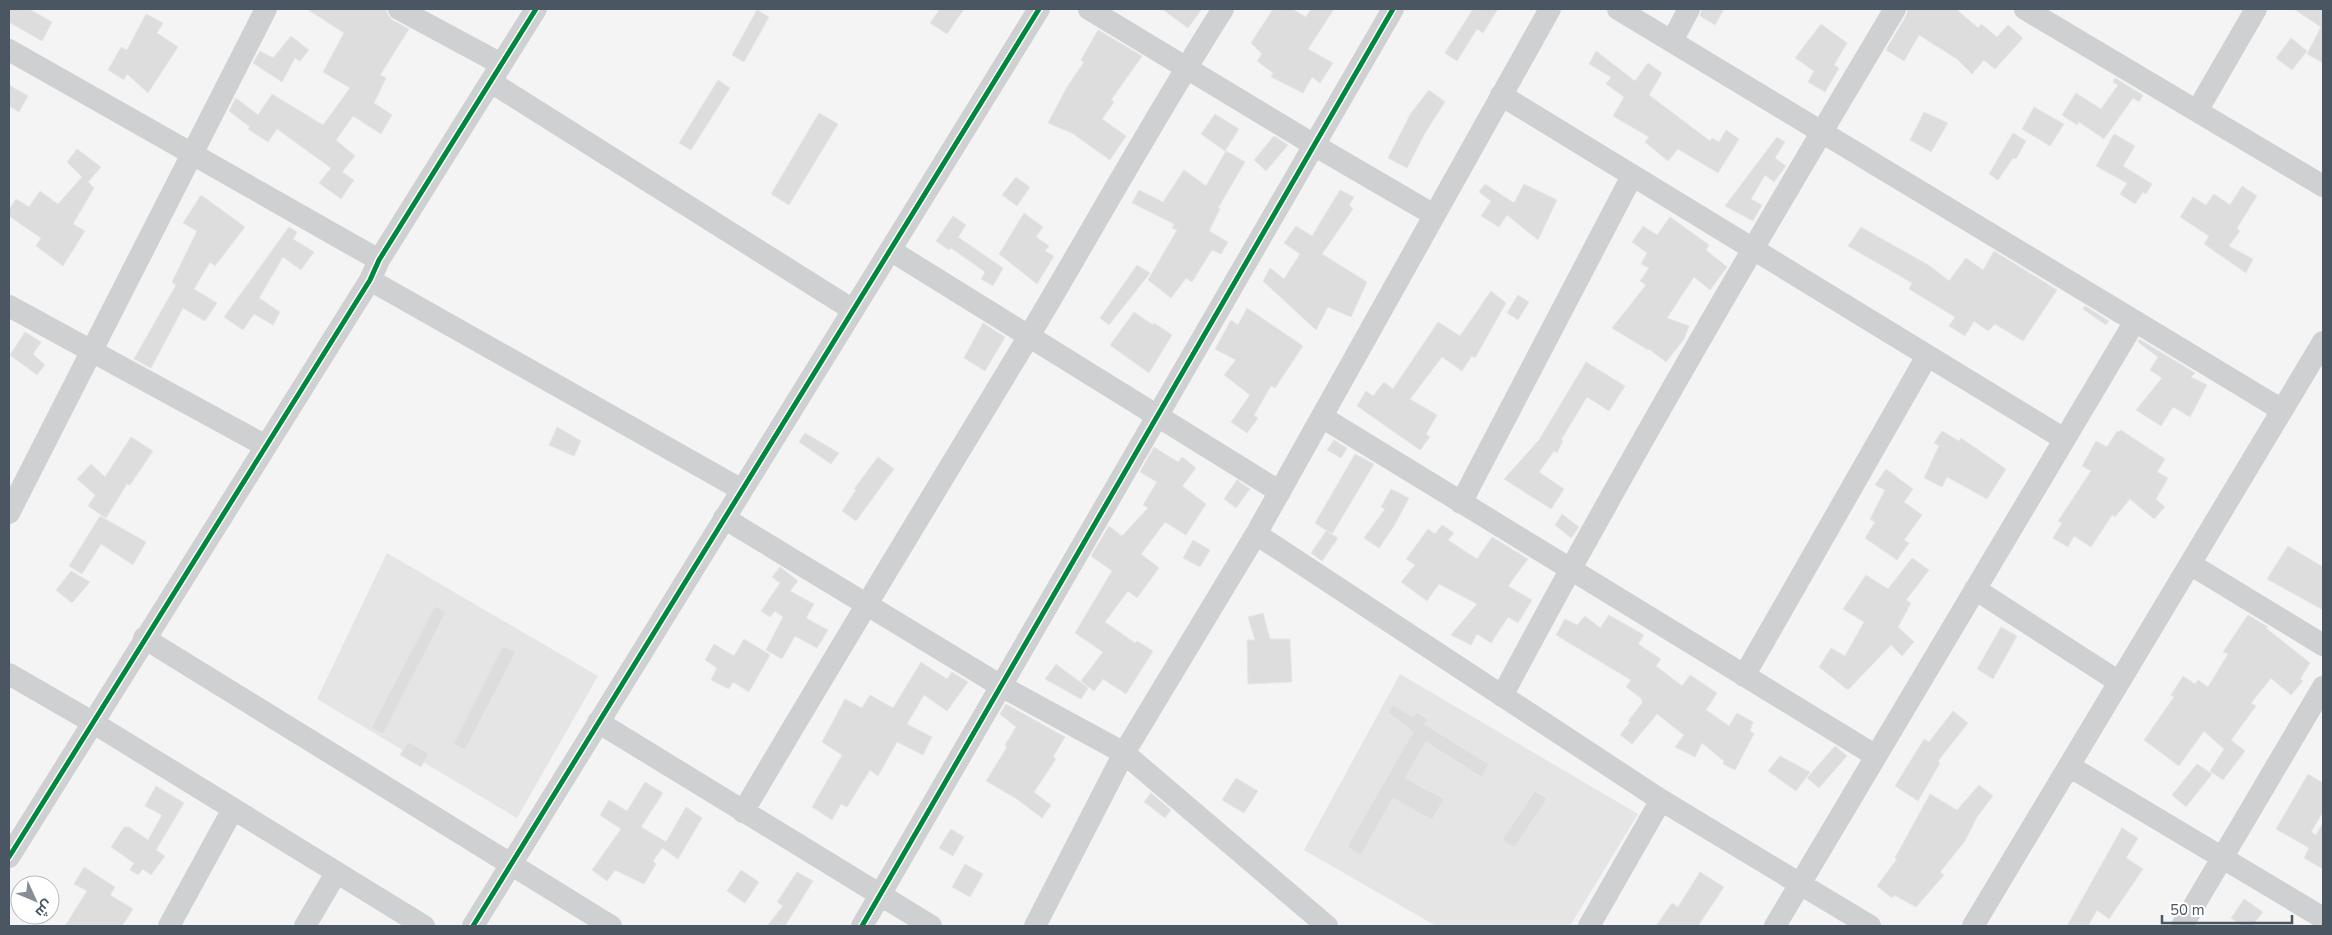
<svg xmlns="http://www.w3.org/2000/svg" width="2332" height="935" viewBox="0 0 2332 935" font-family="'Nunito Sans',Cairo,sans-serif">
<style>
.education{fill:#e6e5e6}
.building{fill:#ddddde;stroke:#e5e6e7}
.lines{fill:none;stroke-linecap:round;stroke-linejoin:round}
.minor{stroke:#ced0d2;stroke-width:22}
.cycleway-casing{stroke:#fff;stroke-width:8}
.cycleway{stroke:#00873e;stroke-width:5}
</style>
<rect width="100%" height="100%" fill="#f4f4f4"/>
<path class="education" d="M387,553L598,676L517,818L317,699Z
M1400,674L1638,814L1570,926H1436L1304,850Z"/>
<path class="building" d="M9,9H29L52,22L42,41L9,22Z
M307,9H386L388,15L392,20L409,29L380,75L386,78L374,103L392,115L381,134L353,116L336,140L355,156L342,172L354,180L341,199L319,183L331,168L277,129L268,142L248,129L250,127L229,111L236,98L258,115L272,94L323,125L350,88L323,72L344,33Z
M940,9H964L947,34L930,23Z
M1162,9H1202L1188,28Z
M1273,9H1292L1306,17L1311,9H1334L1308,49L1333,63L1320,83L1312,77L1303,93L1271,77L1273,73L1257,61L1262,54L1251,43Z
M1473,9H1498L1483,33L1477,29L1457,61L1445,53Z
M1702,9H1724L1715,25L1700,16Z
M1908,9H1956L1978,28L1981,24L1997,37L2008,25L2023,38L1995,69L1984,60L1972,74L1957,59L1919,35L1904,61L1886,50L1906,16Z
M2294,9H2323V63L2307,54L2321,27Z
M757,10L769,17L744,62L732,55Z
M146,14L163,23L157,33L178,47L148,93L127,74L124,80L108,70L121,47L127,50Z
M1821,24L1847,43L1834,65L1839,68L1825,92L1808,82L1814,71L1795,58Z
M1098,30L1142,56L1111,100L1114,102L1102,119L1126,136L1110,160L1072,133L1048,123L1067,87L1084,62L1081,60Z
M291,36L309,50L300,61L295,58L282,82L253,63L260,51L273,58Z
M2291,38L2307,51L2292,70L2276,58Z
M1596,51L1635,81L1648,63L1662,73L1649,95L1710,141L1712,138L1719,142L1726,130L1739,139L1718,173L1678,149L1668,161L1645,142L1649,137L1613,116L1624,97L1606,84L1611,77L1589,64Z
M2115,78L2143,95L2139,102L2133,98L2104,139L2079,122L2077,125L2062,115L2076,93L2101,109L2118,85L2113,82Z
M718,80L730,88L691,150L679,143Z
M9,85L28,96L19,112L9,106Z
M1429,90L1445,102L1425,133L1407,168L1388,158L1411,113Z
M2034,107L2064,124L2050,146L2022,129Z
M1924,112L1948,123L1931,152L1910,140Z
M819,113L838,124L789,205L771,194Z
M1215,114L1239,129L1225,151L1201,134Z
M2013,133L2026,141L2016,159L2013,158L1998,180L1989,174Z
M2114,134L2135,146L2123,166L2152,184L2146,194L2143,192L2135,204L2120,194L2127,183L2096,166Z
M1274,136L1288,145L1266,171L1254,160Z
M1777,137L1785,142L1775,158L1786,166L1774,182L1765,175L1751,199L1762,205L1753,221L1725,206Z
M77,149L101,167L88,182L94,188L73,224L85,231L63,266L36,246L41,238L9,216V210L16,199L29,207L40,191L58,204L82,177L67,162Z
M1226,151L1245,162L1218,208L1220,209L1209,231L1228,242L1221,254L1212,250L1192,282L1186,278L1171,298L1148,280L1177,230L1172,228L1174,224L1132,203L1139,190L1163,202L1184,170L1206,186Z
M1016,177L1030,187L1017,206L1002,195Z
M1485,184L1514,203L1524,184L1557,200L1538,240L1507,215L1499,227L1481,216L1491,201L1479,192Z
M2242,186L2257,196L2237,228L2240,231L2229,246L2253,259L2246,273L2204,244L2209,236L2180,217L2193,197L2206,205L2214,194L2230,205Z
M1340,190L1354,197L1349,205L1353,209L1322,254L1367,282L1351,317L1328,307L1316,330L1263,281L1270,268L1284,279L1300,254L1284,243L1296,226L1312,236Z
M201,195L245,227L215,266L210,262L194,289L217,303L205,321L183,308L151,368L134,359L176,285L172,282L197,231L183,223Z
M1024,213L1043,227L1036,237L1049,246L1045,251L1054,256L1037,284L999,254Z
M953,216L966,225L958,237L1003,268L993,286L981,279L985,272L951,248L949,250L936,241Z
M1670,217L1709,245L1706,250L1727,267L1710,290L1694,277L1667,318L1689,326L1684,339L1666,362L1649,349L1648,350L1612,328L1646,285L1640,281L1649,268L1641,264L1647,253L1632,242L1643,226L1657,235Z
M289,227L297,232L293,239L314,252L301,270L283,257L259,298L280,312L273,325L254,314L243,330L224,317Z
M1861,227L1930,266L1949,281L1966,258L1983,270L1994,251L2057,290L2023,341L1995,324L1988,331L1974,321L1965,336L1949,326L1955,317L1909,289L1912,283L1848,246Z
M1137,265L1150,273L1109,325L1100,318Z
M1491,291L1506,303L1475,358L1472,356L1462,371L1442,357L1410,399L1437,415L1426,434L1430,437L1420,450L1357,406L1366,391L1373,396L1384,382L1393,389L1438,322L1460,336Z
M1518,295L1529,302L1518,320L1507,313Z
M2085,306L2109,321L2106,325L2083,309Z
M1247,308L1303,346L1275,388L1271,386L1254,415L1258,418L1247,433L1231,422L1250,395L1224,375L1236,360L1215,349L1231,320L1238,325Z
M1134,312L1153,325L1154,323L1172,335L1149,373L1110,345Z
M983,323L1005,337L985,371L964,358Z
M25,332L41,342L33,354L45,365L37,375L10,355Z
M2139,339L2195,373L2191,377L2207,385L2190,417L2173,407L2161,426L2136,410L2162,378L2150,370L2158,357L2138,342Z
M1586,362L1625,386L1609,411L1587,397L1561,440L1563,441L1557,453L1554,451L1539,472L1564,489L1551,509L1504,479L1539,440Z
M557,427L581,441L574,456L549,445Z
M2121,430L2165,459L2157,472L2168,478L2156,499L2165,507L2154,519L2130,499L2115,517L2112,515L2091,547L2074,536L2068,547L2053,538L2062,523L2058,521L2091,471L2082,466L2096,441L2107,447L2117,431L2119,432Z
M1942,431L1959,441L1961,438L2006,469L1987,499L1947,477L1942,487L1924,478L1939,446L1934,443Z
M805,433L839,453L831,464L799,442Z
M131,437L153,451L130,485L127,484L106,518L88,506L95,495L77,479L91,464L105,477Z
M1334,440L1347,448L1341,458L1327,450Z
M1154,447L1178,462L1182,457L1196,468L1182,486L1206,504L1186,535L1165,522L1141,554L1159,568L1137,598L1128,591L1105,622L1135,643L1137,641L1153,651L1126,694L1103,679L1094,691L1081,681L1103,652L1075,633L1112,571L1091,556L1109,526L1122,536L1148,508L1143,505L1157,482L1140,472Z
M1355,454L1374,464L1332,534L1315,523Z
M878,457L894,469L856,521L842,511L856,490L854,489Z
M1886,469L1913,489L1904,502L1922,515L1904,540L1909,543L1897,560L1865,538L1875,522L1870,519L1885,490L1875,485Z
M1237,480L1250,489L1236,508L1224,499Z
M1391,489L1409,498L1394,526L1379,548L1364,538L1385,509L1381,507Z
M1562,514L1579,527L1571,538L1555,525Z
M100,516L146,542L133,565L101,544L82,574L69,566Z
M1442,525L1454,533L1448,540L1477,559L1492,537L1528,559L1508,586L1532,600L1518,623L1508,617L1491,643L1477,634L1471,645L1451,635L1477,604L1439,584L1427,601L1401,582L1415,565L1406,559L1428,529L1435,534Z
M1326,531L1338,538L1322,561L1311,553Z
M1193,540L1210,550L1200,567L1183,558Z
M2288,546L2323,567V610L2267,579Z
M1912,558L1929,570L1906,600L1911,603L1898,627L1914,642L1902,656L1891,645L1848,690L1819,667L1831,648L1845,656L1864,622L1843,609L1866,575L1888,589Z
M780,567L798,581L790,591L814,604L806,618L828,630L817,648L795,636L782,659L766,650L783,617L775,611L770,617L761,611L780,583L772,577Z
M71,571L90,582L72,603L56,590Z
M435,606L446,612L383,734L371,728Z
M1263,613L1270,639H1290L1292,682L1248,684L1247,640H1255L1248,617Z
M1609,615L1644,635L1638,644L1661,659L1656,666L1682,686L1690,675L1717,693L1706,710L1729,726L1737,713L1753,722L1750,731L1754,734L1735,770L1723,764L1724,761L1702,743L1695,757L1675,747L1684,735L1657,714L1632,744L1620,735L1630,722L1628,721L1643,702L1641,701L1642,699L1626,687L1631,680L1556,635L1565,619L1577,625L1585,616L1600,628Z
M2248,615L2268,627L2266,628L2310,663L2300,679L2303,681L2291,695L2271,678L2251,703L2256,706L2231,740L2245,751L2223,780L2210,771L2224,749L2204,731L2179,766L2144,740L2174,697L2171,695L2183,676L2195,684L2198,680L2208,687L2228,654L2223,652Z
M2001,627L2017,636L1993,679L1977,669Z
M744,639L770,655L749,692L733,682L729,689L711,680L717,668L705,660L714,644L734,656Z
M503,646L516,652L465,750L453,744Z
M921,662L947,679L952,672L968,682L947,711L924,695L907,724L932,737L923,755L897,742L878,776L870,770L847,807L841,804L832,820L812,807L842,755L822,742L845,699L862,708L870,695L893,708Z
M1056,664L1088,688L1081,699L1045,679Z
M1006,704L1065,737L1053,757L1056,759L1034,792L1051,805L1042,818L1017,799L986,781L1007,747L1005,745L1016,727L1000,714Z
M1393,705L1413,717L1417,712L1428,720L1424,724L1489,764L1481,777L1426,742L1405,778L1444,799L1432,820L1393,798L1361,855L1347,847L1413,732L1388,712Z
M1953,711L1968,723L1938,761L1940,763L1918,801L1895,786L1924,739L1929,742Z
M408,742L429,754L421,767L400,755Z
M1835,746L1847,756L1819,788L1807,778Z
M1780,756L1810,772L1796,791L1768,771Z
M2197,764L2212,774L2186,807L2172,795Z
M2308,774L2323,783V812L2311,832L2316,835L2323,823V869L2304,858L2309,848L2276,829Z
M1236,778L1258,791L1244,813L1222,800Z
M645,782L663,793L641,827L666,842L686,807L702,818L678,859L662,848L653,861L656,864L644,884L615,870L607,881L592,870L621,829L600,815L609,800L627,811Z
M1979,785L1993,796L1977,817L1965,841L1940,872L1944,875L1916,907L1894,895L1892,898L1877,886L1897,859L1895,858L1930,794L1957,810Z
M156,786L184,803L156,850L165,856L151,875L143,869L138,875L130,870L134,863L111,847L124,827H129L148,840L162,815L145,806Z
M1535,791L1547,799L1514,848L1502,840Z
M1151,793L1171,810L1165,818L1144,802Z
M2122,828L2138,838L2126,858L2143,869L2109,919L2097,910L2088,926H2067Z
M951,829L964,837L953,856L939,848Z
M965,864L983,874L970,897L952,887Z
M84,867L115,887L110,895L133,909L122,926H65L87,891L74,884Z
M741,870L759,882L745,903L727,891Z
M797,872L813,881L785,926H767L783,906L777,902Z
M1700,872L1724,887L1698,926H1656L1672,903L1678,907Z
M2244,899L2263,912L2252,926H2243L2231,918Z"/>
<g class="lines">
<path class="minor" d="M399,9L501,64
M1089,9L1314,145L1434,215
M1618,9L2282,410
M2025,9L2323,186
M1672,41L1689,9
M9,50L379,260
M491,82L853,310
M1501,95L2064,439
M2197,111L2256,9
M890,250L1280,492
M370,280L742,490
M9,306L264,445
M1322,417L1876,756
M1461,503L1632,176
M9,513L266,9
M724,518L1001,686L1124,753L1327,926
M1256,534L1661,800L1870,926
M2190,564L2323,645
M1975,589L2119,682
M144,638L611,926
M9,674L92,722L424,926
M1744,676L1927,356
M1502,696C1626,463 1760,235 1895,9
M598,722L931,926
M2069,766L2323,918
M743,812C837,652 933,495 1029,336C1094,227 1155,116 1223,9
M9,857L370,280L379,260L536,9
M169,926L233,809
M305,926L336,873
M473,926L1039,9
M862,926L1393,9
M1035,926L1124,753L1256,534L1550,9
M1589,926L1661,800
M1775,926L2135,321
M1973,926L2323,342
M2182,926L2323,687"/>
<g class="cycleway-casing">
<path id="cycleway" d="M9,857L370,280L379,260L536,9
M473,926L1039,9
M862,926L1393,9"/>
</g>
<use href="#cycleway" class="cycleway"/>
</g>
<rect width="2332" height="935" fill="none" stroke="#4a5661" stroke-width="20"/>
<g transform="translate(35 900) rotate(134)"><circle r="24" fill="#ffffff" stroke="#b7bbc0"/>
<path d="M0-4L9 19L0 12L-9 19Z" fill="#868d94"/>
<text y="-8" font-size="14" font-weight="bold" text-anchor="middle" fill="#4a5661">ش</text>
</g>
<path d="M2162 915v8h130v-8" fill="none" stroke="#4a5661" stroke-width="2.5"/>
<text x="2170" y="915" font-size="15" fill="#4a5661" stroke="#ffffff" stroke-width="4" paint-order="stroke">50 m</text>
</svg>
